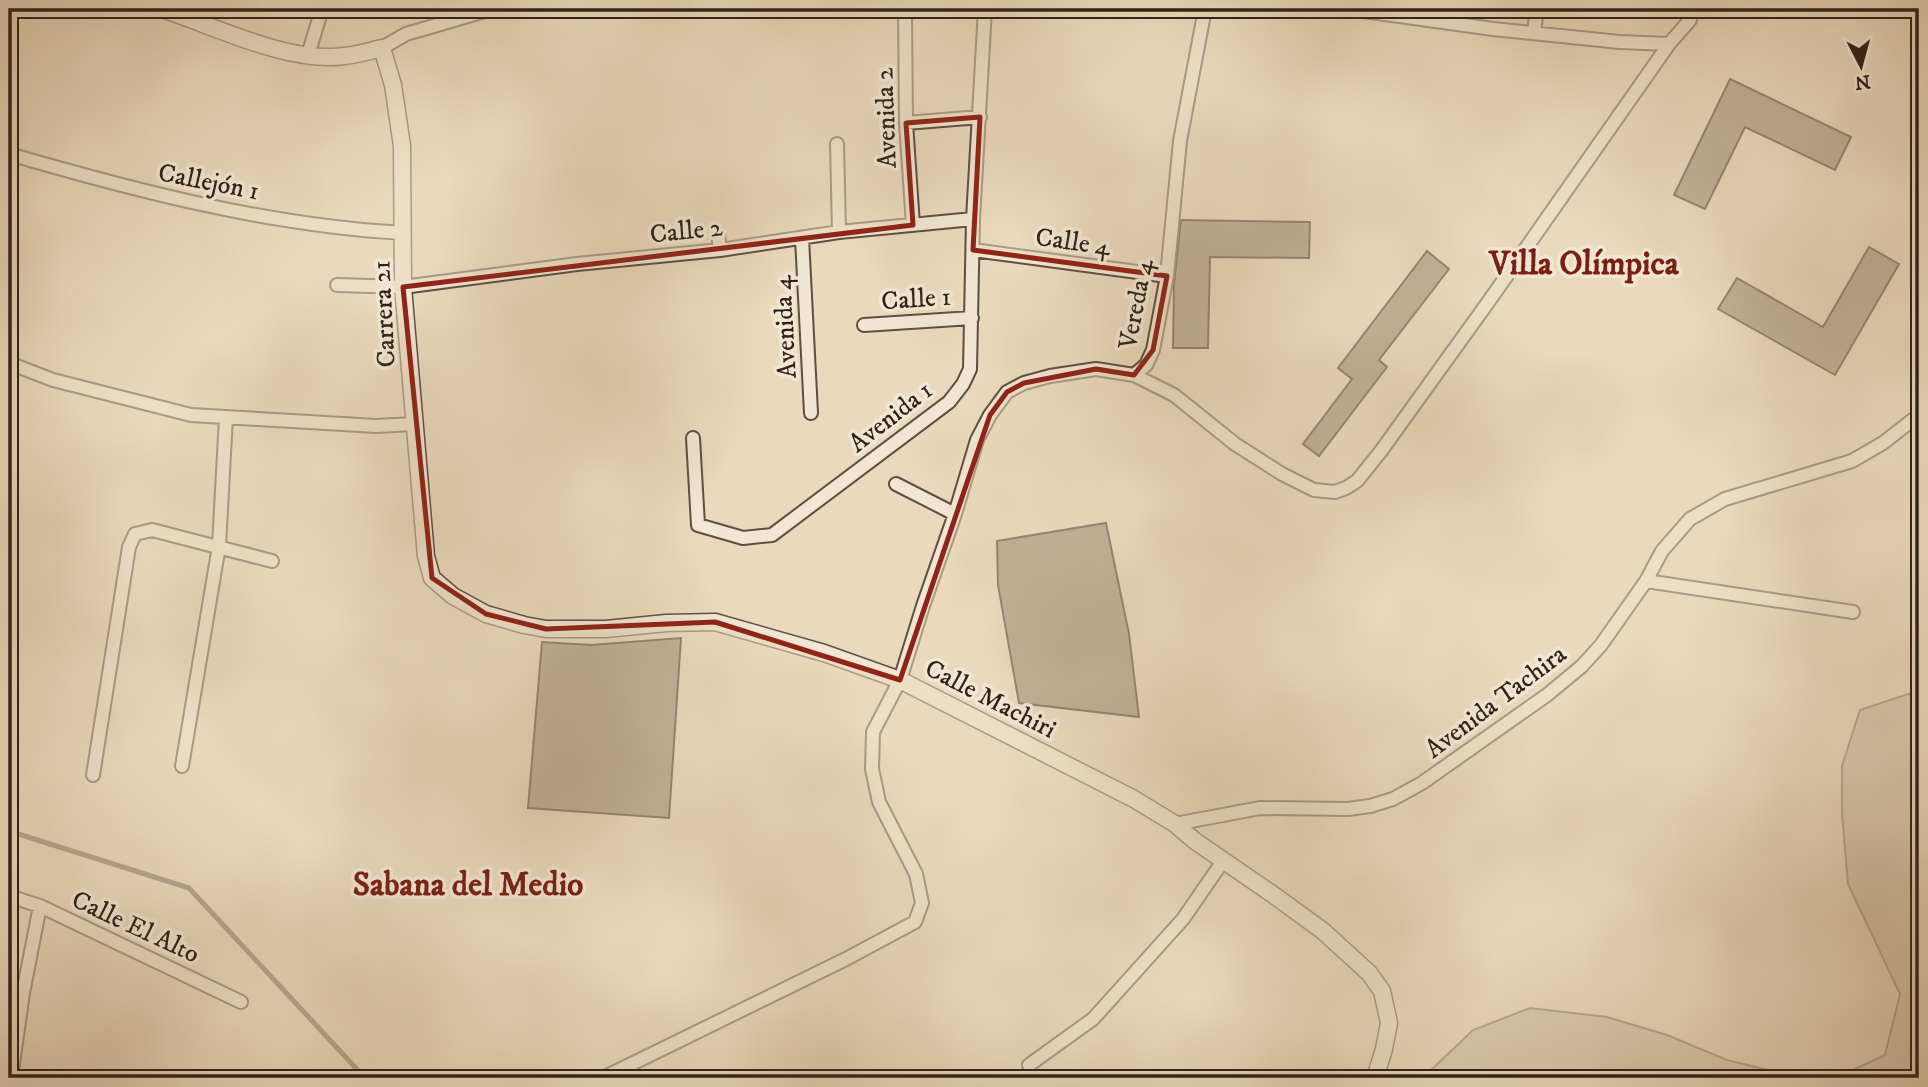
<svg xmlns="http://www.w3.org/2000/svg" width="1928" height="1087" viewBox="0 0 1928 1087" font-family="'IM FELL DW Pica',serif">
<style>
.green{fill:#cabaa0;stroke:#7c6e5c;stroke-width:2}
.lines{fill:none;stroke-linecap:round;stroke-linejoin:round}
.stream{stroke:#796b59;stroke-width:5}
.building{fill:#90826d;stroke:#2f2318;stroke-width:2}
.minor-casing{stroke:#5e5041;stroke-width:16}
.tertiary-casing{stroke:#5e5041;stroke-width:19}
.minor{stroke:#f1e6d3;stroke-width:12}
.tertiary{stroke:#f1e6d3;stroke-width:16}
.marked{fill:none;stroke:#8f2418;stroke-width:5;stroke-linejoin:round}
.labels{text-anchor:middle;stroke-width:7;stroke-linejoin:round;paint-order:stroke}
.street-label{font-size:26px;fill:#2f2318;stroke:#f1e6d3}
.district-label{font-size:33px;font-weight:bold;fill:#7a1f14;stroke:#f1e6d3}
</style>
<rect width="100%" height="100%" fill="#ead9bc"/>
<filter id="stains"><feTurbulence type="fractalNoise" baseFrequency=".00286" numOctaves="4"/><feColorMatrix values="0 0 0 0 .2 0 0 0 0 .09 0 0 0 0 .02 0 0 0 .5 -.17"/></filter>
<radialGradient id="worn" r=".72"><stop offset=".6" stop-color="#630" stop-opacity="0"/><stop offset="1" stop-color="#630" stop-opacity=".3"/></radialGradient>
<path class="green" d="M1908,694L1919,696V1078H1428L1430,1071L1473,1030L1530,1008L1607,1017L1667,1035L1727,1060L1789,1075L1838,1077L1885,1055L1900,994L1848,884L1842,814V766L1860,710Z"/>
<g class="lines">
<path class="stream" d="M9,831L189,888L365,1078"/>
</g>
<path class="building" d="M1730,79L1851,137L1835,170L1745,127L1705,209L1674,195Z
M1181,220L1310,222L1309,258L1210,257L1208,348H1173L1174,284Z
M1869,247L1899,264L1835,375L1718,309L1737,278L1823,327Z
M1427,251L1449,269L1379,360L1387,367L1319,456L1303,444L1352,379L1338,368Z
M1106,523L1129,634L1139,717L1019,703L998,585L997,541Z
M681,638L669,818L528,808L542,642L591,645Z"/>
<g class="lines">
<g class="minor-casing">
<path id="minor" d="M905,9L906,123L913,225
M1349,9L1493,29L1620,42L1669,44
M1534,32L1537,9
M382,48L406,34L492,9
M308,55L322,9
M906,123L980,117
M837,144L839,232
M9,154C137,191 270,226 404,233
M718,234L720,250
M802,238L811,413
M973,250L1167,276
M337,285L403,287L577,264L720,250L839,232L973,219
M864,325L972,318
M9,363L53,380L191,415L376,426L414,424
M1134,375L1146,365L1153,350L1167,276L1180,141L1205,9
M693,438L698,525L743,538L772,535L949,402L963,384L970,369L973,219L985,9
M896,484L955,514
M1646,581L1853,612
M9,624V638
M182,766L219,546L226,417
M93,775L129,547L135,534L152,530L272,561
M1175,824L1260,808L1348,809L1370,806L1393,799L1422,783L1547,695L1582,666L1601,645L1646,581L1662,551L1690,519L1725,499L1852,461L1883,443L1919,415
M9,896L40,906L241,1002
M1029,1065L1093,1019L1183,919L1223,861
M11,1078L23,993L40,906
M603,1078L846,959L915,922L922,903L916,874L879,802L872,769L873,732L900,680L923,606L955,514L977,440L990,415L1007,392L1024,383L1050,376L1096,369L1134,375L1174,395L1235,444L1282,474L1314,490L1335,492L1346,488L1357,481L1381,451L1489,301L1669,44L1690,20L1692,9"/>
</g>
<g class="tertiary-casing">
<path id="tertiary" d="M162,9C214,26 290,64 344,56C357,55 369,51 382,48L393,85L402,146L403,287L426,556L432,578L453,596L486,614L524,625L546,629H606L666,623L715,622L824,653L900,680L1134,799L1175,824L1195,841L1275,896L1323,931L1369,973L1382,991L1389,1023L1384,1049L1375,1078"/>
</g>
<use href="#minor" class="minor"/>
<use href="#tertiary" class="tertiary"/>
</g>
<path d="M0 0H1928V1087H0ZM980,117L973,250L1167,276L1153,350L1134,375L1096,369L1024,383L1007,392L990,415L900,680L715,622L546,629L486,614L432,578L403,287L913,225L906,123Z" fill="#ead9bc" fill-opacity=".55" fill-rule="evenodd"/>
<path class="marked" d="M980,117L973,250L1167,276L1153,350L1134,375L1096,369L1024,383L1007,392L990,415L900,680L715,622L546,629L486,614L432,578L403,287L913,225L906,123Z"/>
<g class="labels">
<g class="street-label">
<text transform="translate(885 118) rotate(-92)" y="9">Avenida 2</text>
<text transform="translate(209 181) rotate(11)" y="9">Callejón 1</text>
<text transform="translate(686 230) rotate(-6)" y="9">Calle 2</text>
<text transform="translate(1073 241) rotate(8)" y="9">Calle 4</text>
<text transform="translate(916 298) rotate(-4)" y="9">Calle 1</text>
<text transform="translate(1135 304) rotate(-79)" y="9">Vereda 4</text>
<text transform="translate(383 314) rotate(-93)" y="9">Carrera 21</text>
<text transform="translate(784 327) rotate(-93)" y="9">Avenida 4</text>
<text transform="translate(890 416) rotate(-38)" y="9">Avenida 1</text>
<text transform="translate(991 698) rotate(27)" y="9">Calle Machiri</text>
<text transform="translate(1495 701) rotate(-37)" y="9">Avenida Tachira</text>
<text transform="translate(136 926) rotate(25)" y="9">Calle El Alto</text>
</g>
<g class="district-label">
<text x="1584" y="274">Villa Olímpica</text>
<text x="468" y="895">Sabana del Medio</text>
</g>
</g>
<rect width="1928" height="1087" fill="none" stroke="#ead9bc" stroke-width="35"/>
<rect x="10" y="10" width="1907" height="1066" fill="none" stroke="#2f2318" stroke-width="3.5"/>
<rect x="18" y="18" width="1893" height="1052" fill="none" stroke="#2f2318" stroke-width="2"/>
<g transform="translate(1861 66) rotate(174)" stroke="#f1e6d3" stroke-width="5" paint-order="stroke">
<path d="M0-5L12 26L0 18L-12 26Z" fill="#2f2318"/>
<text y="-10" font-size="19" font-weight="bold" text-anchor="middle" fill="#2f2318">N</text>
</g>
<rect width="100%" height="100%" filter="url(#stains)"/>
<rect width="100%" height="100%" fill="url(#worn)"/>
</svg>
